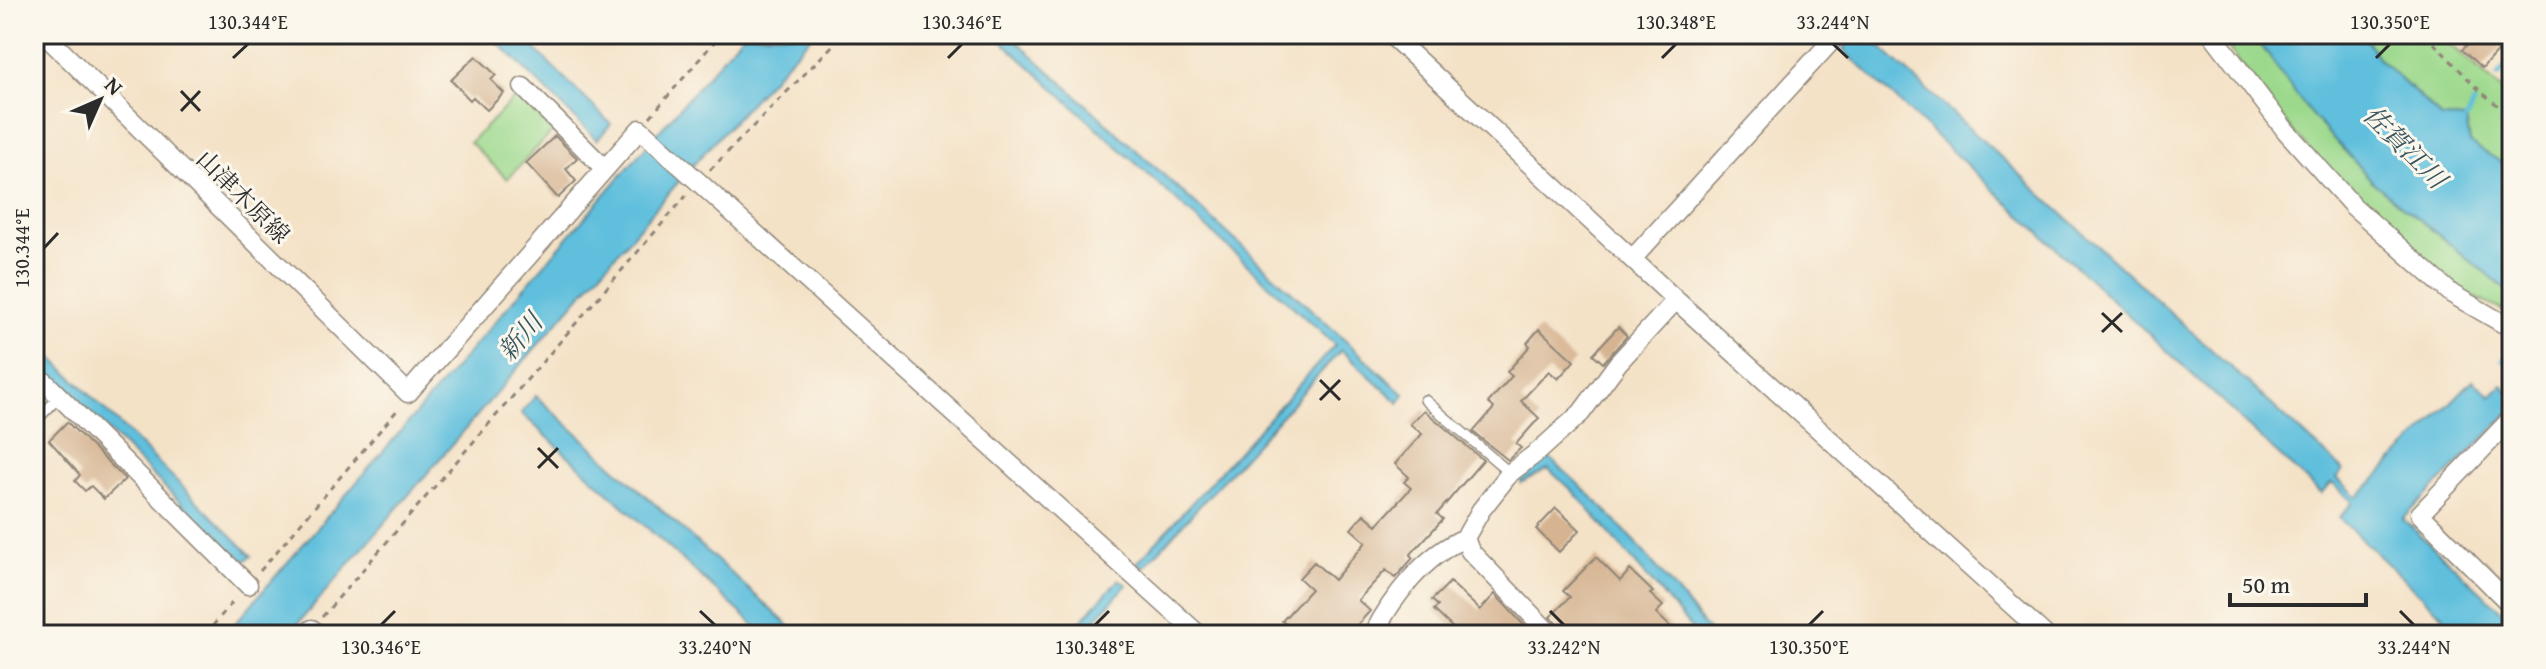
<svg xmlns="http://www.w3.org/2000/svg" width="2546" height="669" viewBox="0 0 2546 669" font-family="'Gentium Book Plus','Noto Serif JP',serif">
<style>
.green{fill:#9dd98d;stroke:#64825c;stroke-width:2}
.water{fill:#5ebfdd;stroke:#447584;stroke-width:2}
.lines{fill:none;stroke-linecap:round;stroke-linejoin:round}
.stream{stroke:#5ebfdd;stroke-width:5}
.building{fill:#d6b491}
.service-casing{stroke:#908679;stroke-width:12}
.minor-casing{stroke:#908679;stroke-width:21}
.path{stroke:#908679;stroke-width:3;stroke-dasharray:6 6;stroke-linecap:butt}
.service{stroke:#fff;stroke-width:9}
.minor{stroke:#fff;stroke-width:18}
.ticks{fill:none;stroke:#2b2b2b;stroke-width:3}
.labels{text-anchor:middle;stroke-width:6;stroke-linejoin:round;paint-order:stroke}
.street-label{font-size:24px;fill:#2b2b2b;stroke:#fbf7ec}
.water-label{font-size:26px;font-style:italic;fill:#3a5760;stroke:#fbf7ec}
.neatline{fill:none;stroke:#2b2b2b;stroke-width:3}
.ticks-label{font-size:20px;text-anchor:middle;fill:#2b2b2b}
</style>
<rect width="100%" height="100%" fill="#fbf7ec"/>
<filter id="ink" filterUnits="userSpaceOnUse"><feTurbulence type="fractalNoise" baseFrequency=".0125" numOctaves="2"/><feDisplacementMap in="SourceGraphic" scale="16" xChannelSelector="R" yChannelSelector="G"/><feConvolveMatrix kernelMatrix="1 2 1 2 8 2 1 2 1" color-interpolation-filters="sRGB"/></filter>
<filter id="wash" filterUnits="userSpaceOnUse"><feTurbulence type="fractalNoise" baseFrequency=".006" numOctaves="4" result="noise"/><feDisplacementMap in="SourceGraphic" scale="32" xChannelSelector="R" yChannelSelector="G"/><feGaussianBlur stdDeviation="1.8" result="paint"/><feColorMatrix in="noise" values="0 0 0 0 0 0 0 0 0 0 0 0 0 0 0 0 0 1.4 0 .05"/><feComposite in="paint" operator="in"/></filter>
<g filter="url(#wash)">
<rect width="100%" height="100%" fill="#f4e2c7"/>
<path class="green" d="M2218,34H2253L2309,111L2375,184L2512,294V315L2456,289L2359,204L2289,127Z
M2362,34H2439L2512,99V169L2470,143L2466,119L2442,118L2379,59Z
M519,94L555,129L507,179L470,142Z"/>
<path class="water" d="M489,34H520L611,124L597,140Z
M743,34H813L693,165L288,635H225Z
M994,34H1009L1405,395L1399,403L1341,350L1143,568L1137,563L1335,345Z
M1856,34H1866L2343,470L2337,478L2358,497L2473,380L2491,396L2502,385L2512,396V410L2403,519L2504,613L2503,623L2492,635H2428L2444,617L2339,518L2353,502L2332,483L2321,494L1843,50Z
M2253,34H2362L2379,59L2442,118L2466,119L2470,143L2512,169V294L2375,184L2308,111Z
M34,346L54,359L252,556L241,563L57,380L34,365Z
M536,396L799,635H765L521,413Z
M1549,458C1611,509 1662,572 1711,635H1697L1573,491L1548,469L1521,483V476Z
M1119,579L1127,585L1081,635H1068Z"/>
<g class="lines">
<path class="stream" d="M2498,76L2512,60
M2466,119L2473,104
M2503,360L2512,353"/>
</g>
<g id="blocks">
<path class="building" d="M2477,34H2512V35L2482,68L2462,50Z
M476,56L496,75L491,80L504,93L487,110L473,97L470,100L451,80Z
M555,136L577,158L566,169L576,181L558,198L526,163Z
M1618,327L1627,336L1603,363L1593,354Z
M1539,329L1574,361L1558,379L1549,371L1521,401L1539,418L1516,444L1521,448L1508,460L1473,432L1494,408L1488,403L1512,376L1507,372L1530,346L1527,343Z
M1424,410L1483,460L1437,514L1443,519L1410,555L1413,558L1395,578L1386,570L1358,600L1370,611L1348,635H1298L1282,621L1311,589L1299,578L1314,562L1334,580L1366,542L1351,529L1364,514L1377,525L1411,488L1404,482L1409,477L1395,464L1422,434L1410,424Z
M67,422L125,479L104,499L91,486L85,491L75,481L80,475L49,440Z
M1556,508L1580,530L1559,552L1536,529Z
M1596,557L1620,581L1630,570L1653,592L1650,594L1663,606L1656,613L1679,635H1563L1560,627L1550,617L1570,597L1563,591Z
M1450,582L1480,610L1495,594L1533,635H1460L1434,610L1438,606L1432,600Z"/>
</g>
</g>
<g filter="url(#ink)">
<use href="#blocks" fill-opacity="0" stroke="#908679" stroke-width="2"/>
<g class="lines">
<g class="service-casing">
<path id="service" d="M1425,400L1510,473
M34,423L59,397"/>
</g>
<g class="minor-casing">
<path id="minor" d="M44,34L408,393L640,129L1199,635
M1390,34L1676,300L2045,635
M2212,34L2286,131L2353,206L2452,294L2502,323L2512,325
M523,87L604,168
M1633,258L1838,34
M34,375L45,382L248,585
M2512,418L2420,514L2512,606
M312,629L318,635
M1373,635C1392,597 1425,555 1465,538
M1551,635L1470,551L1465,538L1481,510L1510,473L1539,451L1581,413L1618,363L1676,300
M2505,635L2512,627"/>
</g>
<path class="path" d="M2425,34L2480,91L2512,117
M650,117L721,34
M710,170L844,34
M260,571L400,407
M322,617L686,196
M205,635L236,598"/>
<use href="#service" class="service"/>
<use href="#minor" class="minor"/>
</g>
</g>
<path class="ticks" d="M1833,44L1848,58M233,58L248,44M948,58L962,44M1662,58L1676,44M2376,58L2390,44M181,91L200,111M181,111L200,91M44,248L58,233M2102,313L2122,332M2102,332L2122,313M1320,380L1340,400M1320,400L1340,380M538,448L558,468M538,468L558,448M700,611L715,625M1550,611L1564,625M2400,611L2414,625M381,625L395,611M1095,625L1109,611M1809,625L1823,611"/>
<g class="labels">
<g class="street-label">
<text transform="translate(243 197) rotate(45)" y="8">山津木原線</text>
</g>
<g class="water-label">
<text transform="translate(2405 147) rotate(45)" y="9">佐賀江川</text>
<text transform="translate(520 337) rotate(-50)" y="9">新川</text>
</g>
</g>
<rect width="2546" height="669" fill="none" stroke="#fbf7ec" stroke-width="88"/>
<g transform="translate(100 100) rotate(45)" stroke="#fbf7ec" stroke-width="6" paint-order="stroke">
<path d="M0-6L14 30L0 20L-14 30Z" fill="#2b2b2b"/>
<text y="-12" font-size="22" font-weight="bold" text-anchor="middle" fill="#2b2b2b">N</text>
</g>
<path d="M2230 593v12h136v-12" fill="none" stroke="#2b2b2b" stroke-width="4"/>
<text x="2242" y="593" font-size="24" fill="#2b2b2b" stroke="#fbf7ec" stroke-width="6" paint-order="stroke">50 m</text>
<rect x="44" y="44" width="2458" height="581" class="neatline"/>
<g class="ticks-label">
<text x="248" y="29">130.344°E</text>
<text x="962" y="29">130.346°E</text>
<text x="1676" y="29">130.348°E</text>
<text x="1833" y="29">33.244°N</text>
<text x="2390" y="29">130.350°E</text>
<text transform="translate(22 248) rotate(-90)" y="7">130.344°E</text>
<text x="381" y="654">130.346°E</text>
<text x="715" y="654">33.240°N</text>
<text x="1095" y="654">130.348°E</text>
<text x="1564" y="654">33.242°N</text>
<text x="1809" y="654">130.350°E</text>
<text x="2414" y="654">33.244°N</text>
</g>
</svg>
